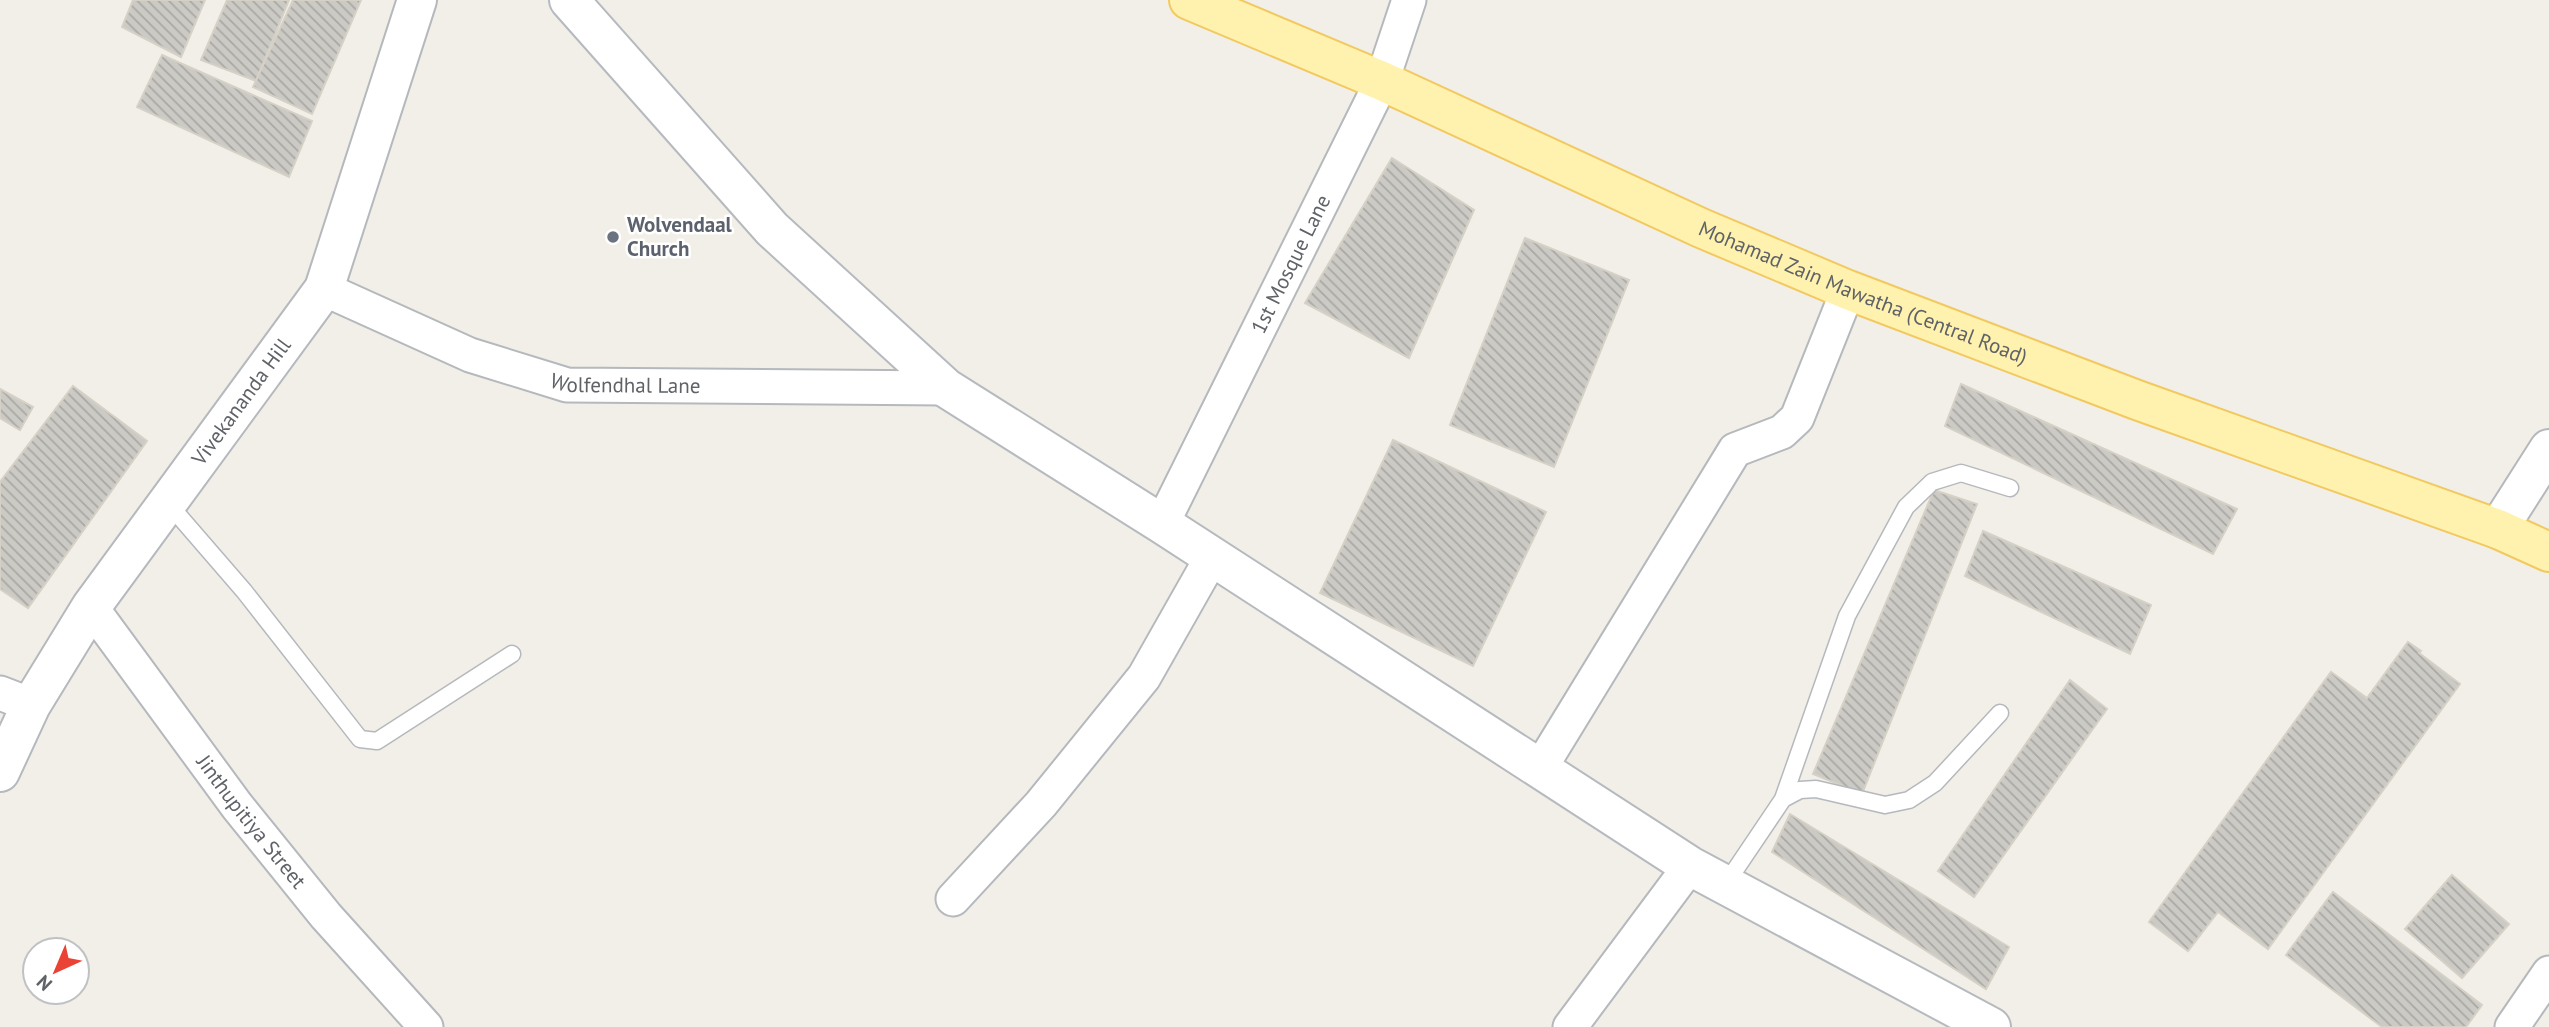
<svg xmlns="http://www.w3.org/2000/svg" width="2549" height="1027" viewBox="0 0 2549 1027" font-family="'PT Sans',sans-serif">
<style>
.building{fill:url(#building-back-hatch);stroke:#d6d1c6;stroke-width:2}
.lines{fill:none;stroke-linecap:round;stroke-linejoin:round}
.service-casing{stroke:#b5b8bc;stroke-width:19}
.minor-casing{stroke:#b5b8bc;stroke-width:37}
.tertiary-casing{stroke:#b5b8bc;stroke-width:42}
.secondary-casing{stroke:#b6babf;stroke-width:42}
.primary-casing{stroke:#f2c960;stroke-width:42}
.service{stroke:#fff;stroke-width:16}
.minor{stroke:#fff;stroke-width:33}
.tertiary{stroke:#fff;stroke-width:38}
.secondary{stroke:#fff;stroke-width:38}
.primary{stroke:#fff2af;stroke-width:38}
.worship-dot{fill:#6b7280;stroke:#fff;stroke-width:2.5}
.labels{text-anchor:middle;stroke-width:5;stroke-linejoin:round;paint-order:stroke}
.worship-label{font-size:21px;font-weight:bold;fill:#5b616d;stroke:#fff;text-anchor:start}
.street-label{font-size:21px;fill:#5f6368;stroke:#fff}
</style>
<defs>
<pattern id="building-back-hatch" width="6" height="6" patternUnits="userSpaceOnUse" patternTransform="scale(1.75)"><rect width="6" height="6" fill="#cccac5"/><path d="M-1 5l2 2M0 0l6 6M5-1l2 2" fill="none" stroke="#a9a8a4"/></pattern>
</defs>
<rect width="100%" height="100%" fill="#f1efe8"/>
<path class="building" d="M133,0H205L181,57L122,27Z
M227,0H289L256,81L201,60Z
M293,0H361L312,114L253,87Z
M162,55L312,121L289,177L137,107Z
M1392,158L1474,210L1409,358L1305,303Z
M1525,238L1629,280L1554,467L1450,425Z
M1961,384L2237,509L2213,554L1945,426Z
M73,386L147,441L28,608L0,589V482Z
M0,389L33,407L20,430L0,418Z
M1393,440L1546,512L1473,666L1320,593Z
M1934,490L1977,504L1862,794L1813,774Z
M1983,531L2151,605L2130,654L1965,576Z
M2408,642L2421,651L2419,653L2460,684L2268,949L2218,912L2188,951L2149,922L2331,672L2367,698Z
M2070,680L2107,709L1974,897L1938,871Z
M1790,814L2009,947L1986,989L1772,852Z
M2452,875L2509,924L2462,978L2405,929Z
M2333,892L2482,1005L2466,1027H2382L2286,955Z"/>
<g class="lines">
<g class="service-casing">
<path id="service" d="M167,502L244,591L360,739L377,741L512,654
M1783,799L1847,616L1906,507L1932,482L1961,473L2010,488
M1725,885L1783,799L1800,790L1816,789L1885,805L1909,800L1935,783L2000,713"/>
</g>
<g class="minor-casing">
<g id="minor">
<path id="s1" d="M324,289L470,355L567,385L946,388"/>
<path id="s2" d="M1162,524L1382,81L1409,0"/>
<path id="s3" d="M91,607L237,806L326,916L426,1027"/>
<path d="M0,693L31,705"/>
<path d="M1539,770L1735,450L1782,432L1797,418L1848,290"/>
<path d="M953,899L1041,804L1144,677L1212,557"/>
<path d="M1570,1027L1690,866"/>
<path d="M2512,1027L2549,973"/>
</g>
</g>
<g class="tertiary-casing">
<g id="tertiary">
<path d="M2498,529L2549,449"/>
<path id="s4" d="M0,772L31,705L91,607L324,289L417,0"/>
</g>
</g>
<g class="secondary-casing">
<path id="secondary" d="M569,0L772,229L946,388L1162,524L1690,866L1991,1027"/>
</g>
<g class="primary-casing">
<g id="primary">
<path id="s5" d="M1189,0L1382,81L1701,228L1848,290L2137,400L2498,529L2549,552"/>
</g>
</g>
<use href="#service" class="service"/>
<use href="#minor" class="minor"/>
<use href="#tertiary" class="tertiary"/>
<use href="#secondary" class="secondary"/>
<use href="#primary" class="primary"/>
</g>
<circle class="worship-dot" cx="613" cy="237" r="7"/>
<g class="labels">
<g class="worship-label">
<text x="627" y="232">Wolvendaal<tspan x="627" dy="24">Church</tspan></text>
</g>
<g class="street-label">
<text dy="7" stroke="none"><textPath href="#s2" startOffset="290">1st Mosque Lane</textPath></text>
<text dy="7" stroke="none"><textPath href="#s5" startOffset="735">Mohamad Zain Mawatha (Central Road)</textPath></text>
<text dy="7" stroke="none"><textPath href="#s1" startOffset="320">Wolfendhal Lane</textPath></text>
<text dy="7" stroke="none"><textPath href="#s4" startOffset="443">Vivekananda Hill</textPath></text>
<text dy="7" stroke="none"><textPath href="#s3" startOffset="268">Jinthupitiya Street</textPath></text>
</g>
</g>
<g transform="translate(56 971) rotate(224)"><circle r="33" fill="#ffffff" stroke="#bfc1c3" stroke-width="2"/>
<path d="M0-5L12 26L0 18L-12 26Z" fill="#ea4335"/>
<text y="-10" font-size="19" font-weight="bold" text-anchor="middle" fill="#5f6368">N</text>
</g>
</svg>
